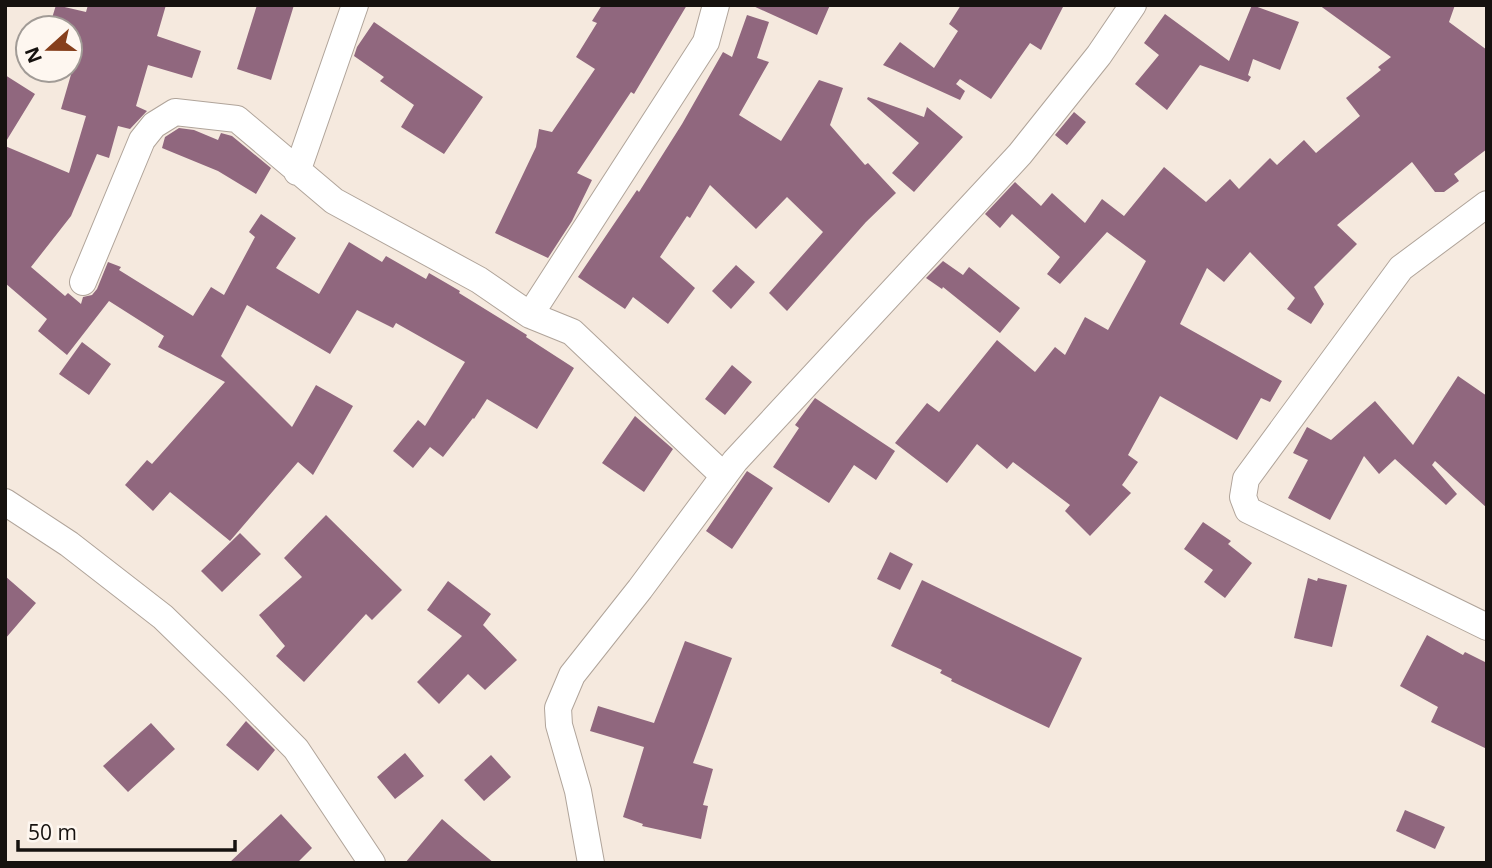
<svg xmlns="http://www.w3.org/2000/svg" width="1492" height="868" viewBox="0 0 1492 868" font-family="'Open Sans',sans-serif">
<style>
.building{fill:#90677e}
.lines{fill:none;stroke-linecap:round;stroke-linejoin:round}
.minor-casing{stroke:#b0a49a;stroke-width:28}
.minor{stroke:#fff;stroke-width:26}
</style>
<rect width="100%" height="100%" fill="#f5e9de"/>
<path class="building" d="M56,5L86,12L88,5H166L157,36L201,51L192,78L148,65L136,106L147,111L130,129L118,126L109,158L97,154L71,216L31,267L65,296L68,293L81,304L83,297L92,295L97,289L108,262L121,267L119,270L193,316L211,287L224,295L255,237L249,232L261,214L296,238L276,268L319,294L349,242L382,262L386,256L426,279L429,273L460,291L459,293L527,335L526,337L574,368L537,429L487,399L474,419L473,418L443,457L430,447L413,468L393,451L418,420L425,426L465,362L396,323L393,328L357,310L330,354L247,305L221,356L292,427L316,385L353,406L313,475L298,462L230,541L170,492L153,511L125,485L147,460L152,464L225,382L158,347L164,336L109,301L67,355L38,331L47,319L5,283V146L69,173L86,116L61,109L79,47L70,44V28H49Z
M257,5H294L271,80L237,69Z
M602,5H687L634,94L631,92L577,173L592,180L572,221L548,258L495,233L536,147L539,129L552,132L595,69L576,57L597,23L592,21Z
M751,5H830L817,35Z
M961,5H1064L1041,50L1030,43L991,99L960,79L956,84L965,91L960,100L883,65L900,42L934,68L958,31L949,24Z
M1252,5L1299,22L1280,70L1253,59L1248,75L1251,77L1248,82L1200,65L1167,110L1135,84L1159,55L1144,43L1165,14L1229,61Z
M1319,5H1455L1449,22L1487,50V149L1454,174L1459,181L1444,192H1435L1412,162L1337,225L1357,244L1314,287L1324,304L1311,324L1287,309L1295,298L1250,252L1224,282L1207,268L1180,324L1282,381L1270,402L1261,398L1237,440L1160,396L1128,455L1138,462L1122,485L1131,493L1090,536L1065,511L1070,505L1013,462L1007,469L977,444L947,483L895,443L927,403L939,412L997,340L1035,372L1055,347L1065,355L1085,317L1108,330L1146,261L1107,232L1060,284L1047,274L1060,257L1012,214L1000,228L985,214L1015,182L1041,206L1052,193L1085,223L1102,199L1124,216L1164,167L1206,202L1230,179L1239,189L1270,158L1277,165L1304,140L1316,153L1360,116L1346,98L1381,70L1378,67L1391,57Z
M747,15L769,22L757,58L769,62L739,115L781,141L819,80L843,88L830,125L865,165L868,163L896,193L866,222L787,311L769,293L823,232L787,197L756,229L710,185L690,218L687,216L660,257L695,288L668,324L633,297L625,309L578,277L637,190L639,192L682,124L723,52L732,57Z
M374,22L483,97L444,154L401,127L414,105L380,81L384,77L354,56L357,47Z
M5,75L35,94L5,143Z
M868,97L924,117L927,107L963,137L914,192L892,173L919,143L867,99Z
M1074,112L1086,122L1067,145L1055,135Z
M179,128L194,130L218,140L221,133L232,136L271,168L256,194L218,171L162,148L165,137Z
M943,261L963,275L969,267L1020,308L1000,333L943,287L942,289L926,278Z
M736,265L755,282L731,309L712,291Z
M82,342L111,364L89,395L59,374Z
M732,365L752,382L725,415L705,399Z
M1458,376L1487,396V508L1435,461L1432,465L1457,494L1446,505L1395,459L1379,474L1364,456L1330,520L1288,498L1308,460L1293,453L1307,427L1331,440L1375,401L1413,445Z
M815,398L895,451L876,480L854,465L829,503L773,467L799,428L795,425Z
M635,416L673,449L644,492L602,463Z
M747,471L773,488L732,549L706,531Z
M326,515L402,590L372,620L366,614L304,682L276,656L285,646L259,615L302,577L284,558Z
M1203,522L1231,541L1228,544L1252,563L1225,598L1204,582L1213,570L1184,549Z
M240,533L261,554L222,592L201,571Z
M890,552L913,564L900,590L877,579Z
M5,576L36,603L5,639Z
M1308,578L1317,581L1318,578L1347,585L1332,647L1294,638Z
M922,580L1082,658L1049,728L951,681L952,679L940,673L942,670L891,646Z
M448,581L491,614L483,625L517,660L485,690L468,674L439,704L417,682L462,636L427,610Z
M1427,635L1463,655L1465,652L1487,663V749L1431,722L1438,707L1400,686Z
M685,641L732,658L693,763L713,769L703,805L708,806L701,839L642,826L643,824L623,817L644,747L590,731L598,706L654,723Z
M246,721L275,750L258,771L226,745Z
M151,723L175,749L128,792L103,766Z
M405,753L424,776L395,799L377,777Z
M491,755L511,777L484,801L464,780Z
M1405,810L1445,827L1435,849L1396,831Z
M281,814L312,848L297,863H229Z
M442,819L465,839L494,863H405Z"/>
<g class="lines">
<g class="minor-casing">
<path id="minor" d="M297,172L355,5
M1487,204L1401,268L1246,479L1243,497L1248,510L1487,627
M83,282L142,140L154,125L175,112L237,119L334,201L479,280L530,315L572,332L724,476
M530,315L706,42L716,5
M5,502L69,544L163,617L235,687L296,749L372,863
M591,863L578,791L559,725L558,708L572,675L640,589L735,461L1020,154L1099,55L1133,5"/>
</g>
<use href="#minor" class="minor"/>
</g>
<rect width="1492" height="868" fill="none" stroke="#16120f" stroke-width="14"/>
<g transform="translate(49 49) rotate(249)"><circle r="33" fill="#fef7f0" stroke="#a19b96" stroke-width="2"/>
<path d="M0-5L12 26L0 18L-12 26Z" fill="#863f1c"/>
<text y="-10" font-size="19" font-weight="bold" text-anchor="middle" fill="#16120f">N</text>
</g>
<path d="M18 840v10h217v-10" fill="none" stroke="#16120f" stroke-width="3.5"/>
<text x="28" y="840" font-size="21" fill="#16120f" stroke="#fef7f0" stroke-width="5" paint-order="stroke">50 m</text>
</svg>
